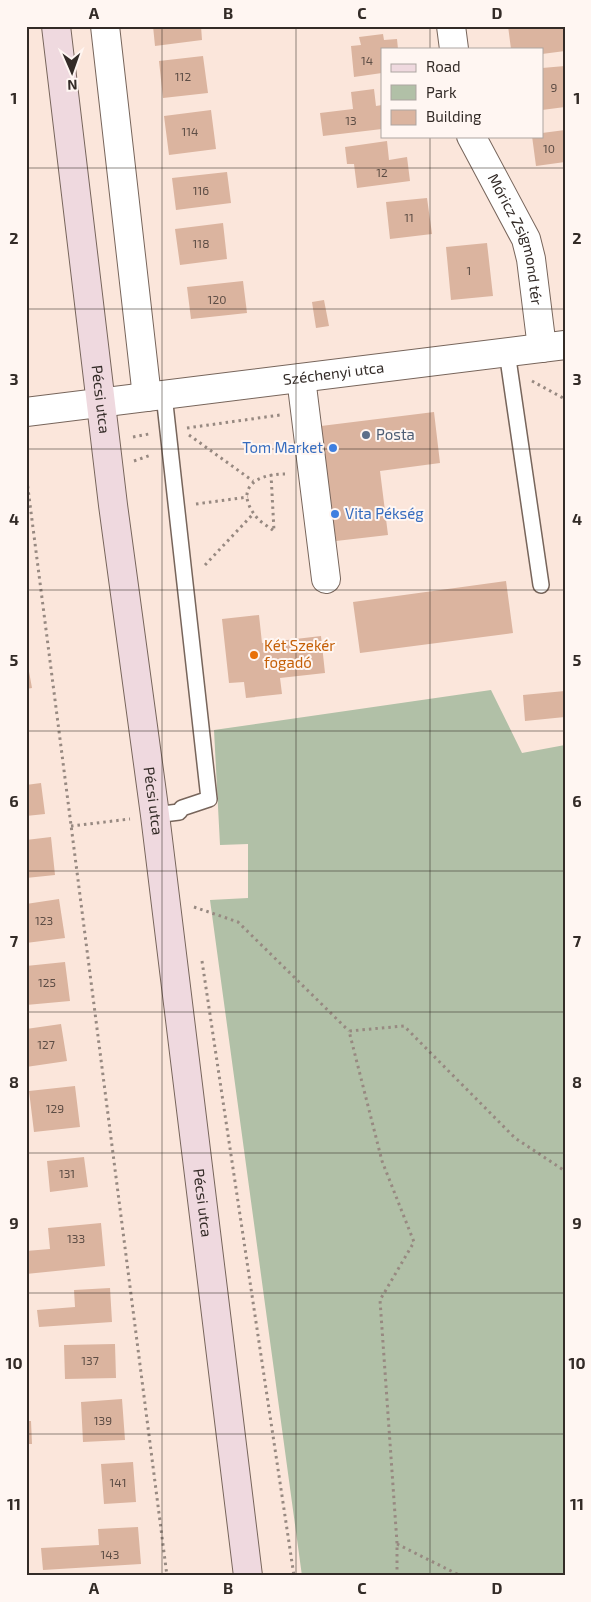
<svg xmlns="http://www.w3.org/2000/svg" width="591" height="1602" viewBox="0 0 591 1602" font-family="'Exo 2',sans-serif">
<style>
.green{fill:#b1c0a7}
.building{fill:#dbb49f}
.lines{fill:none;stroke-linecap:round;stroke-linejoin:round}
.lane-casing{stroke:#77655b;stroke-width:18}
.street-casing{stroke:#77655b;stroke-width:30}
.secondary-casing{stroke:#77655b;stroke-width:30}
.path{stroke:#978981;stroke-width:3;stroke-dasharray:2.5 4;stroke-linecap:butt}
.lane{stroke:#fff;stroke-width:15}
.street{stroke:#fff;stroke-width:28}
.secondary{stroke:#efd9df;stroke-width:28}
.grid{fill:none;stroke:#332b27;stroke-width:1;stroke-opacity:0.55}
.service-dot{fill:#5c6f8a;stroke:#fff6f2;stroke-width:2}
.shop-dot{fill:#3f7fe0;stroke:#fff6f2;stroke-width:2}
.food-dot{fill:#e8710a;stroke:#fff6f2;stroke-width:2}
.labels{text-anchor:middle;stroke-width:4;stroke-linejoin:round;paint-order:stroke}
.number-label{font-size:12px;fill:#5d4d45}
.street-label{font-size:15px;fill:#332b27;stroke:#fff6f2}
.service-label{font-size:15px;fill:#4e5e75;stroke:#fff6f2;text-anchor:start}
.shop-label{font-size:15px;fill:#366cbe;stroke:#fff6f2;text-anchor:end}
.food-label{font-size:15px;fill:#c56008;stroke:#fff6f2;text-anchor:start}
.neatline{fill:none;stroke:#332b27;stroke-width:2}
.grid-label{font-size:16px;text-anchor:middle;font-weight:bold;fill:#332b27}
</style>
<rect width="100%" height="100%" fill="#fbe6db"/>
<path class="green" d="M491,690L522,753L565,745V1576H302L210,900L248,898V844L220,845L214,730Z"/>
<path class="building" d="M153,26H201L202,40L155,46Z
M508,26H564L565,51L542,54V49H511Z
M383,34L384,40L397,39L398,49H382V73L354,77L351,46L361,45L359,37Z
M203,56L208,93L163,98L159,61Z
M565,66V107L542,110V68Z
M374,89L376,106L382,105V129L323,136L320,113L353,109L351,92Z
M211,110L216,149L169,155L164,116Z
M565,130V162L536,166L532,136H542V133Z
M387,141L389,160L407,157L410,181L357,188L354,164H347L345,147Z
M227,172L231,203L176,210L172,178Z
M427,198L432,234L390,239L386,202Z
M223,223L227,259L180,265L175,229Z
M487,243L493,296L451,300L446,247Z
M243,281L247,313L191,319L187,287Z
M324,300L329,326L316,328L312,302Z
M434,412L440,463L380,471L388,535L336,541L321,426Z
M506,581L513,633L360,653L353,602Z
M259,615L262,643L321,636L325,673L280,678L282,694L246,698L244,682L229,683L222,619Z
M26,655L32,688L26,689Z
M565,691V717L525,721L523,695Z
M41,783L45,814L26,816V785Z
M51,837L55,875L26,878V840Z
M59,899L65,938L26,943V904Z
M65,962L70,1001L26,1005V966Z
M61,1024L67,1061L26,1067V1029Z
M75,1086L80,1127L34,1132L29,1091Z
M84,1157L88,1187L50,1192L47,1161Z
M101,1223L105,1266L26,1274V1251L50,1249L48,1228Z
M110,1288L112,1322L39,1327L37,1310L75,1307L74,1290Z
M115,1344L116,1378L65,1379L64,1345Z
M122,1399L125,1440L83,1442L81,1402Z
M26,1421H31L32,1444H26Z
M133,1462L136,1502L104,1504L101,1464Z
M26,1484H28L29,1508H26Z
M138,1527L141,1564L43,1570L41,1548L99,1545L98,1529Z"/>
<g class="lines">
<g class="lane-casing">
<path id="lane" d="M507,352L541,585
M155,815L179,812L182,808L209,799L164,395"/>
</g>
<g class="street-casing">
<g id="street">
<path d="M105,26L147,397"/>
<path d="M451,26L454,49"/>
<path id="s1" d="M471,136L526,239L531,259L542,348"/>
<path d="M301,378L326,579"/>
<path id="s2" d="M26,412L565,345"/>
</g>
</g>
<g class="secondary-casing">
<g id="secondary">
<path id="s3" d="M56,26L113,505L155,815L248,1576"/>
</g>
</g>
<path class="path" d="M532,381L565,399
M187,428L280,415
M189,435L253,481
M133,437L149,434
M134,461L151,455
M26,473L167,1576
M271,474L274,531C269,527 262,523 258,519C233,490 254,474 285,474
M196,504L248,497
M205,565L254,513
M71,826L130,819
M194,907L238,922L349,1031
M202,961L294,1576
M397,1544L461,1576
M397,1576V1543L380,1300L414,1242L382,1161L349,1031L404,1026L515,1138L565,1171"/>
<use href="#lane" class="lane"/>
<use href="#street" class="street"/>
<use href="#secondary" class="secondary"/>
</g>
<path class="grid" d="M162,26V1576M296,26V1576M430,26V49M430,136V1576M26,168H565M26,309H565M26,449H565M26,590H565M26,731H565M26,871H565M26,1012H565M26,1153H565M26,1293H565M26,1434H565"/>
<circle class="service-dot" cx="366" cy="435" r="5"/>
<g class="shop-dot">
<circle cx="333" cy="448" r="5"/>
<circle cx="335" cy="514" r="5"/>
</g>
<circle class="food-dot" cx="254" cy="655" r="5"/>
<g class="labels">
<g class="number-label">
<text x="367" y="65">14</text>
<text x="183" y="81">112</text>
<text x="554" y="92">9</text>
<text x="351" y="125">13</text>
<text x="190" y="136">114</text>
<text x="549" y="153">10</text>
<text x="382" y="177">12</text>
<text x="201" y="195">116</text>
<text x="409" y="222">11</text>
<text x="201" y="248">118</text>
<text x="469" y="275">1</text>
<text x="217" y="304">120</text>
<text x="44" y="925">123</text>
<text x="47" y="987">125</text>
<text x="46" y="1049">127</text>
<text x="55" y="1113">129</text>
<text x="67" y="1178">131</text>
<text x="76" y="1243">133</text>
<text x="90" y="1365">137</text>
<text x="103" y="1425">139</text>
<text x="118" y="1487">141</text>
<text x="110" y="1559">143</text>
</g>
<g class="street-label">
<text dy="5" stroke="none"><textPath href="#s1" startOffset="114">Móricz Zsigmond tér</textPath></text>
<text dy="5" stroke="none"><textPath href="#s2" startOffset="310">Széchenyi utca</textPath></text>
<text dy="5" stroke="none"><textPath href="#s3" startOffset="376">Pécsi utca</textPath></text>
<text dy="5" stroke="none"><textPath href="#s3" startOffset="781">Pécsi utca</textPath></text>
<text dy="5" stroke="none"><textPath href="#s3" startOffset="1186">Pécsi utca</textPath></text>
</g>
<g class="service-label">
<text x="376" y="440">Posta</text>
</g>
<g class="shop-label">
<text x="323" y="453">Tom Market</text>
<text x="345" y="519" text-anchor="start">Vita Pékség</text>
</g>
<g class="food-label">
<text x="264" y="651">Két Szekér<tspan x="264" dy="17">fogadó</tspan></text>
</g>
</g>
<rect width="591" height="1602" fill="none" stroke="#fff6f2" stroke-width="55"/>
<rect x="381" y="48" width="162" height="90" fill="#fff6f2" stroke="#ada5a1"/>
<rect x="391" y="64" width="25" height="8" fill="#efd9df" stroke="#ada5a1"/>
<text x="426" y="72" font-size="15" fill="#332b27">Road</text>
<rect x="391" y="85" width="25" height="15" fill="#b1c0a7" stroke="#ada5a1"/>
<text x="426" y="98" font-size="15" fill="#332b27">Park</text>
<rect x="391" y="110" width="25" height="15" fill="#dbb49f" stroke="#ada5a1"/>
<text x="426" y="122" font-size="15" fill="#332b27">Building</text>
<g transform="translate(72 72) rotate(178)" stroke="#fff6f2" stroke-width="4" paint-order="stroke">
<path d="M0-4L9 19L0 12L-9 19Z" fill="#332b27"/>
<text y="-8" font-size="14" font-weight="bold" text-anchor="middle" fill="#332b27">N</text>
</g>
<rect x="28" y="28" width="536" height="1546" class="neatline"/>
<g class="grid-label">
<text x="94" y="19">A</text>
<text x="228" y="19">B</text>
<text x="362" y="19">C</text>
<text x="497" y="19">D</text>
<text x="14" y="104">1</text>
<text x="577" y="104">1</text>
<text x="14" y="244">2</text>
<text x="577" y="244">2</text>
<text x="14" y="385">3</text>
<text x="577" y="385">3</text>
<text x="14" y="525">4</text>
<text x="577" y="525">4</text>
<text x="14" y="666">5</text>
<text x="577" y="666">5</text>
<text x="14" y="807">6</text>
<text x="577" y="807">6</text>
<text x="14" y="947">7</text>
<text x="577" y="947">7</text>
<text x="14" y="1088">8</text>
<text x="577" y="1088">8</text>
<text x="14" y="1229">9</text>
<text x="577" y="1229">9</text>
<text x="14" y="1369">10</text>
<text x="577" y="1369">10</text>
<text x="14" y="1510">11</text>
<text x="577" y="1510">11</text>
<text x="94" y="1594">A</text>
<text x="228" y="1594">B</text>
<text x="362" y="1594">C</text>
<text x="497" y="1594">D</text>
</g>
</svg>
